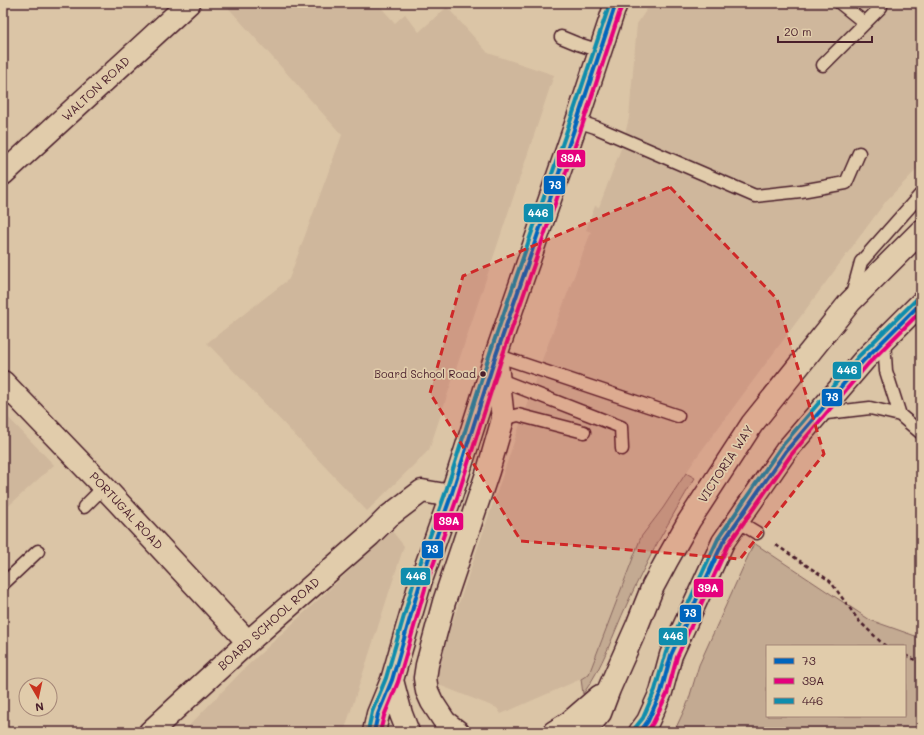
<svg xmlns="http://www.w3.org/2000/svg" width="924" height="735" viewBox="0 0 924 735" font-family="Mali,sans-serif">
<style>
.built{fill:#cfb79c}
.green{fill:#c3aa92;stroke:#86645e;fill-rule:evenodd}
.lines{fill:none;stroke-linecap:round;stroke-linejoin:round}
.service-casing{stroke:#4a1f2b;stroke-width:15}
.minor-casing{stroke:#4a1f2b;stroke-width:25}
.primary-casing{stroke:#4a1f2b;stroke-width:25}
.path{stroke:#4a1f2b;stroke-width:2.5;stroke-dasharray:4 3;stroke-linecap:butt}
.service{stroke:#e1ccab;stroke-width:12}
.minor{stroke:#e1ccab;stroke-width:22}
.primary{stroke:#e1ccab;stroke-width:22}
.bus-1-casing{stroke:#e1ccab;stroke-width:7}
.bus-2-casing{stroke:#e1ccab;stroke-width:7}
.bus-3-casing{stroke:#e1ccab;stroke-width:7}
.bus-1{stroke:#0065bd;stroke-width:4}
.bus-2{stroke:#e5007d;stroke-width:4}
.bus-3{stroke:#0f8dad;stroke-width:4}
.marked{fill:#cf2828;fill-opacity:0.2;stroke:#cf2828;stroke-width:3;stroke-dasharray:8 5;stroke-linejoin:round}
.bus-dot{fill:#4a1f2b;stroke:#e1ccab;stroke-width:1.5}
.labels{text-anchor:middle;stroke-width:3.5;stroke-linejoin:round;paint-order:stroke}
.bus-label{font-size:11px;fill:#4a1f2b;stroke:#e1ccab;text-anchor:end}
.street-label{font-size:12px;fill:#4a1f2b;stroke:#e1ccab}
.line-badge{stroke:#e1ccab;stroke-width:1.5}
.badge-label{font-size:11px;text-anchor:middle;font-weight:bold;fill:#fff}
</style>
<rect width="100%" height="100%" fill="#dbc5a6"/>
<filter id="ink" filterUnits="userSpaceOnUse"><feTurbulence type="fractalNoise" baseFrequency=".025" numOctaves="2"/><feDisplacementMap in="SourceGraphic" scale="8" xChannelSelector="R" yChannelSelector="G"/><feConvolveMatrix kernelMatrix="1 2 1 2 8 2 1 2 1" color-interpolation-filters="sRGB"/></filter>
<g filter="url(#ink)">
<path class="built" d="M224,3H377L395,23L405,14L419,32L447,7L488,53L554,75L429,450L367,511L207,343L289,279L342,135Z
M651,3H921V165L886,201L696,458L663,508L641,537L589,674L581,679L501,714L497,708L439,685L436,670L542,360L591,232L586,230L595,206L599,207L622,146L629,118L637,24Z
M3,412L54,465L3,511Z
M392,531L404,546L344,732H183L245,668Z"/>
<path class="green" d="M686,473L695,478C670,519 647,560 627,604C613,634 603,667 583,694L581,679L589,674L641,537L663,508Z
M754,543L870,620L921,638V732H674L688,702L699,665ZM767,646H905V716H767Z"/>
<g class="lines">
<g class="service-casing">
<path id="service" d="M840,3L865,23L881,7
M561,37L578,44L600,51
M823,65L865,23
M577,121L595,127L755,196L801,191L846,183L859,153
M852,295L861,262L921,194
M884,341L886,371L900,415
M496,355L678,416
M498,379L621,427L622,449
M818,414L870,408L900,415L921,433
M503,419L518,415L584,432
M84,507L104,487
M737,521L757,533
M3,584L38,551"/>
</g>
<g class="minor-casing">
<path id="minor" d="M3,174L189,3
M3,382L104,487L248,642
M392,680L401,714L408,732
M150,732L248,642L370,535L389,516L422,491L451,496
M374,732L378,714L392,680L421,580L451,496L496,355L577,121L616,3"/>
</g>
<g class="primary-casing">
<path id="primary" d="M458,732L445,722L432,702L427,691L425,678L427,665L444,602L488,471L503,419L496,355
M554,732L570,722L600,696
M584,732L600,713L609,689L637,626L653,586L667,560L689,521L752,424L850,302L921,231
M640,732L648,721L661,692L671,655L723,542L786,451L864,360L921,303"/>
</g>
<path class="path" d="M776,545L830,581L859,621L883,644L886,646
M905,655L921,663"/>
<use href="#service" class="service"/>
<use href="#minor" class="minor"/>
<use href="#primary" class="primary"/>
<g class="bus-1-casing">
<path id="bus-1" d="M374,732L378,714L392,680L421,580L451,496L496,355L577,121L616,3
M640,732L648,721L661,692L671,655L723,542L786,451L864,360L921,303"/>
</g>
<g class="bus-2-casing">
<path id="bus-2" d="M380,732L384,716L398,682L427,582L457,498L502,357L583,123L622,5
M647,732L653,723L667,694L677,657L728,545L791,455L868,364L921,311"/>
</g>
<g class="bus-3-casing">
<path id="bus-3" d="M635,728L643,718L655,690L666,652L718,539L781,447L859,356L917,299
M368,731L372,712L386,678L415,578L445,494L490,353L571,119L610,3"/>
</g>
<use href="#bus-1" class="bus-1"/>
<use href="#bus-2" class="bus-2"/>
<use href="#bus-3" class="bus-3"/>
</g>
</g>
<path class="marked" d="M670,187L777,299L824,454L740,559L521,541L430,393L463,276Z"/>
<circle class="bus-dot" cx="483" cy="374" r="3.5"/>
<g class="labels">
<g class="bus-label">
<text x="476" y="378">Board School Road</text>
</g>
<g class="street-label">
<text transform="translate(96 89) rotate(-43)" y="4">WALTON ROAD</text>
<text transform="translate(726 464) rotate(-57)" y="4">VICTORIA WAY</text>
<text transform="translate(126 511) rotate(47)" y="4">PORTUGAL ROAD</text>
<text transform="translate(269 624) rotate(-42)" y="4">BOARD SCHOOL ROAD</text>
</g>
</g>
<g class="line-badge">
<rect x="556" y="149" width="30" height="19" rx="4" fill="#e5007d"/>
<rect x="543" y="175" width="23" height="20" rx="4" fill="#0065bd"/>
<rect x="523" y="203" width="31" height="20" rx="4" fill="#0f8dad"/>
<rect x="832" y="361" width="30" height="19" rx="4" fill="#0f8dad"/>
<rect x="821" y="388" width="22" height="19" rx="4" fill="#0065bd"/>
<rect x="433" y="512" width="31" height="19" rx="4" fill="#e5007d"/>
<rect x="421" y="540" width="23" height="19" rx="4" fill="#0065bd"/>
<rect x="400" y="567" width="31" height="19" rx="4" fill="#0f8dad"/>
<rect x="693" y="578" width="31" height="20" rx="4" fill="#e5007d"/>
<rect x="679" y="604" width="23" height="19" rx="4" fill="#0065bd"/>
<rect x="658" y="627" width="30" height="19" rx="4" fill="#0f8dad"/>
</g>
<g class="badge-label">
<text x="571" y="162">39A</text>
<text x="555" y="189">73</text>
<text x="538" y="217">446</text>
<text x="847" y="374">446</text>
<text x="832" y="401">73</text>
<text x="449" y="525">39A</text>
<text x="432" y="553">73</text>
<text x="416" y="580">446</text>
<text x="708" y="592">39A</text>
<text x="690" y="617">73</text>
<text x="673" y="640">446</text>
</g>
<rect width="924" height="735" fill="none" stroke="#e1ccab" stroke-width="16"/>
<rect x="8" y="8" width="908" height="719" fill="none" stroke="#4a1f2b" stroke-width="1.5" filter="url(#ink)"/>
<rect x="766" y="645" width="140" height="72" fill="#e1ccab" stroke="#a58778"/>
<rect x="774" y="658" width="20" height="6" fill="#0065bd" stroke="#a58778"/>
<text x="802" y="665" font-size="12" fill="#4a1f2b">73</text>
<rect x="774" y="678" width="20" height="6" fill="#e5007d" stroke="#a58778"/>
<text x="802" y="685" font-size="12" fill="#4a1f2b">39A</text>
<rect x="774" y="698" width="20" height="6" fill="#0f8dad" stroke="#a58778"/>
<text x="802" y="705" font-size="12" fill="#4a1f2b">446</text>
<g transform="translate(38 697) rotate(171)"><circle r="19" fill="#e1ccab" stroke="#a58778"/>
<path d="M0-3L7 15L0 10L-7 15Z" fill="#c8321e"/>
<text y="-6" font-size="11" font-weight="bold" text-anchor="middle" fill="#4a1f2b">N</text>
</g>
<path d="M778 36v6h94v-6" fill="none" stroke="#4a1f2b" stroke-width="2"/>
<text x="784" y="36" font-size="12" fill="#4a1f2b" stroke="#e1ccab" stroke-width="3" paint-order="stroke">20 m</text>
</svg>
